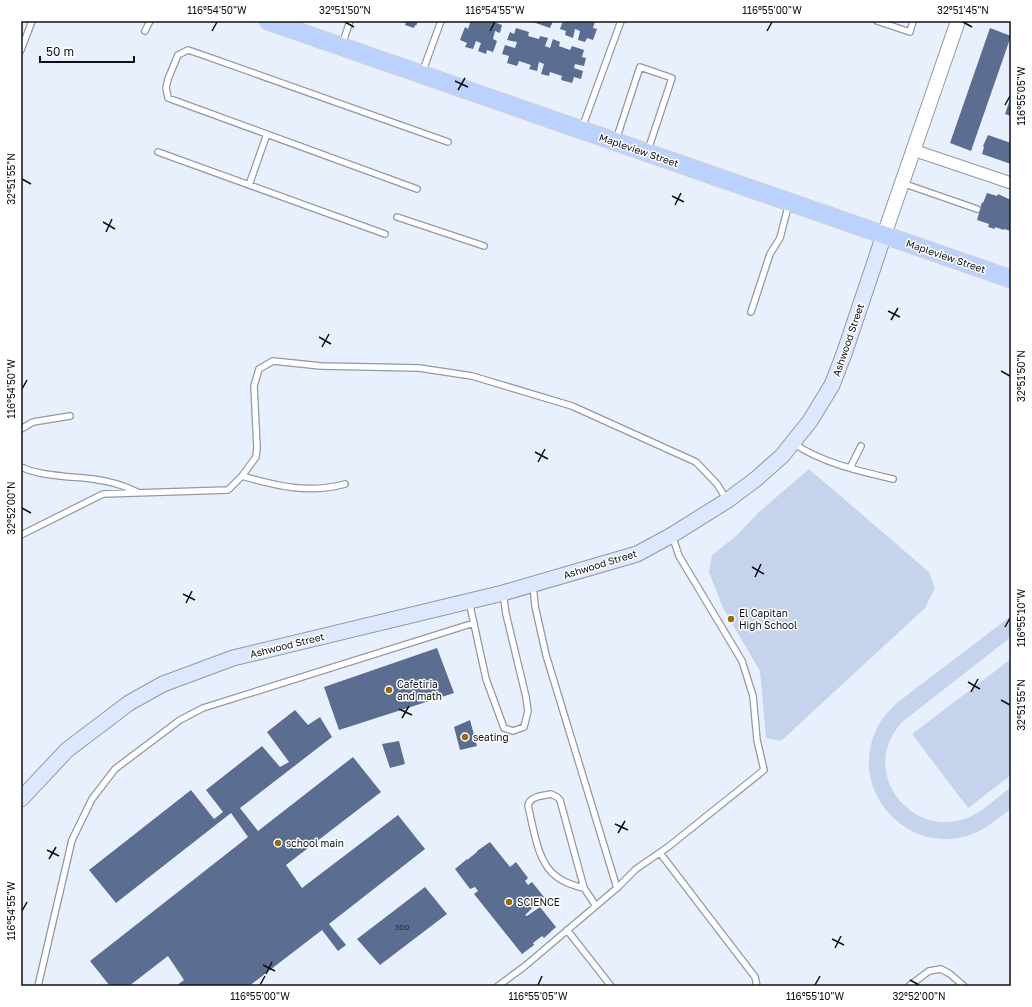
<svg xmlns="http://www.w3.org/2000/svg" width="1032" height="1007" viewBox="0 0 1032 1007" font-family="'Golos Text',sans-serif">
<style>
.green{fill:#c6d3ec}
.building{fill:#5b6e91}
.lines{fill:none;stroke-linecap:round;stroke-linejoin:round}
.service-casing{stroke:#9298a5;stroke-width:8}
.minor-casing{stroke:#9298a5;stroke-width:13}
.tertiary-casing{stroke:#9298a5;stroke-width:16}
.secondary-casing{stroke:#9298a5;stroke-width:17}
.primary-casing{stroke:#cfcfd0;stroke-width:19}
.service{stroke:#fff;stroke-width:5.5}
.minor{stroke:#fff;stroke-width:11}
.tertiary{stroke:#fff;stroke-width:14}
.secondary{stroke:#dde8fe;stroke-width:15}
.primary{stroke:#bbd1fe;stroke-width:17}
.ticks{fill:none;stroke:#0e1015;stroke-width:1.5}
.poi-dot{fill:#916c13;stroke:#fff;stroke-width:1.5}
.labels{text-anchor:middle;stroke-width:3;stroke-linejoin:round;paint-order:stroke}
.number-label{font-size:8px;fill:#212834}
.street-label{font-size:10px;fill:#0e1015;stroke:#fff}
.poi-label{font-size:10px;fill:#0e1015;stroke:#fff;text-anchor:start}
.neatline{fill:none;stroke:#0e1015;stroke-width:1.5}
.ticks-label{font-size:10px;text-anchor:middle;fill:#0e1015}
</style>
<rect width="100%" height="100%" fill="#e8f0fd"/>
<path class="green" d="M809,469L929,572L935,588L925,608L781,741L766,738L760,671L723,608L709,572L712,555L735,537L759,512Z
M1011,616V637L902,722C894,731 888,742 886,754C880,794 918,829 957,821C978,817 994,800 1011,787V809C998,818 986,830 970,835C907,856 848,791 876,730C881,719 889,710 898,702Z
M1011,659V775L968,808L912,734Z"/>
<path class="building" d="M402,21H418L416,26L415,25L414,28L405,25L406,23Z
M467,21H495L494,22L502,25L500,33L495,31L493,39L497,41L493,52L487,50L486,54L478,51L481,43L476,41L473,49L465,47L467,43L460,40L465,27L468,29L470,23Z
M530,21H553L550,28Z
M563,21H595L593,28L597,29L593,40L587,38L585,42L578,40L580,31L575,29L573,38L565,35L566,31L560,29Z
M516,28L529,32L528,36L539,39L540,36L548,38L545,46L550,48L553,39L560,42L559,46L570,50L572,46L584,50L582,57L586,58L584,66L575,64L574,68L583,71L581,79L574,77L572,83L561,80L562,76L550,72L549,76L541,74L544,64L539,62L537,71L529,69L531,65L519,61L517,66L507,63L509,56L502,54L505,45L515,48L517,42L507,40L510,32L514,34Z
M990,28L1011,36L971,151L950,143Z
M1011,97V116L1005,114Z
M988,135L1011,143V164L982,154L984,147L983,146Z
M987,193L997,196L998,194L1011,200V231L1004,229V230L995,227V229L988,227L989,224L977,220L982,202L983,203Z
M437,648L454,693L339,730L324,687Z
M295,710L308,725L320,717L332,737L240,808L258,831L353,757L381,792L286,865L302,888L398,815L425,849L329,924L346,945L338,951L322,930L249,986H176L184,980L168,956L129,986H110L90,961L248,837L231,813L116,903L89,870L191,790L214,819L223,812L206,790L262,746L280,767L289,762L267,732Z
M470,720L477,746L460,750L454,727Z
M399,741L405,764L390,768L382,744Z
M490,842L510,867L516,862L528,878L525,881L528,885L532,882L544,897L525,915L527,916L540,907L556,927L544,938L542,936L533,943L534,945L522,954L474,894L478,891L475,887L470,889L455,869L467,859V860L477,852V851Z
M425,887L447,914L380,965L357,939Z"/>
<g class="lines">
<g class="service-casing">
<path id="service" d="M877,21L910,32L913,21
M145,31L150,21
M342,45L350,21
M21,50L32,21
M422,73L441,21
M582,128L621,21
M616,140L640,67L672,78L648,150
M158,152L385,234
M902,183L977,209
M249,185L267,134
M417,189L168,98L166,88L168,79L178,55L188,50L200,54L448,142
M397,217L484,246
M751,312L770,254L780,238L789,203
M21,429L33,422L70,416
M793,443C822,463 859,471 893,479
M21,467C36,474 53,475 70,477C93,478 116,481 137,492
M850,468L861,446
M242,476C277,486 309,494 345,484
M21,535L103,494L228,490L242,476L256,457L257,447L254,386L259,369L273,361L321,366L419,368L472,376L572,406L696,462L717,484L727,500
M533,585L535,606L546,655L617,888
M469,601L486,679L504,728L513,731L524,727L528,711L526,697L506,614L503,593
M660,853L755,977L757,986
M584,888C575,886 565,883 557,877C537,863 534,829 528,806C529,796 543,796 551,794L557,797L560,800L584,888L596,906
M567,930L611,986
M38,986L72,840L92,799L115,769L180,720L203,708L474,623
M498,986L525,966L617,888L636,869L668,847L764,770L757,740L753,696L742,661L679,556L672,535
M909,986L929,971L941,969L950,974L964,986"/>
</g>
<g class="minor-casing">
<path id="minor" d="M913,150L1011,183"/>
</g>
<g class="tertiary-casing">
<path id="tertiary" d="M884,235L958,21"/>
</g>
<g class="secondary-casing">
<path id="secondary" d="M21,799L67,750L129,703L163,684L233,658L503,593L637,554L672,535L728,500L756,479L782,456L810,421L832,385L844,354L884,235"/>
</g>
<g class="primary-casing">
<path id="primary" d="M268,21L1011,279"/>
</g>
<use href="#service" class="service"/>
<use href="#minor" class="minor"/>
<use href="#tertiary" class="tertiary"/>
<use href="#secondary" class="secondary"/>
<use href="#primary" class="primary"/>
</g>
<path class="ticks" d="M345,22L354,27M963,22L972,27M212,31L217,22M490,31L495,22M767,31L772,22M455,81L468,87M458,90L465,78M1005,105L1010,96M22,179L31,184M672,196L684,202M675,205L681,193M103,222L115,229M106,232L112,219M888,311L900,317M891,320L898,308M319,337L331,344M322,347L329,334M1001,371L1010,376M22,389L27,380M535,452L548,459M538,462L545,449M22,508L31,513M752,567L764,574M755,577L761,564M183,594L195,600M186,603L192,591M1005,627L1010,618M968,682L980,689M971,692L978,679M1001,700L1010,705M399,709L412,715M402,718L409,706M615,824L628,830M618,833L625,821M47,850L59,856M49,859L56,847M22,911L27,902M832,939L844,945M835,948L841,936M263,965L275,971M266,974L272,962M910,980L919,985M260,985L265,976M538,985L542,976M815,985L820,976"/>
<g class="poi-dot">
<circle cx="731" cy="619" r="4"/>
<circle cx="389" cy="690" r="4"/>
<circle cx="465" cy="737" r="4"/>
<circle cx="278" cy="843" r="4"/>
<circle cx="509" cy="902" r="4"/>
</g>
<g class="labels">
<g class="number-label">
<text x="402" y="930">300</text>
</g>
<g class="street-label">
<text transform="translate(639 150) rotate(19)" y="4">Mapleview Street</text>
<text transform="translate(946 256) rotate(19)" y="4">Mapleview Street</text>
<text transform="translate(848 340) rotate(-71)" y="4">Ashwood Street</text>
<text transform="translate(600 564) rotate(-17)" y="4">Ashwood Street</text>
<text transform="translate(287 645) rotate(-14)" y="4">Ashwood Street</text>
</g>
<g class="poi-label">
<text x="739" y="617">El Capitan<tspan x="739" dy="12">High School</tspan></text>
<text x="397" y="688">Cafetiria<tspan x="397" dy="12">and math</tspan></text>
<text x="473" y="741">seating</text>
<text x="286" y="847">school main</text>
<text x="517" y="906">SCIENCE</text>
</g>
</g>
<rect width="1032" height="1007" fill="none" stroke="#ffffff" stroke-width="44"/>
<path d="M40 56v6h94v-6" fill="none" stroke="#0e1015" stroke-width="2"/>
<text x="46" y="56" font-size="12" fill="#0e1015" stroke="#ffffff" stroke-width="3" paint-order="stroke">50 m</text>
<rect x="22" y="22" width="988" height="963" class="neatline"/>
<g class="ticks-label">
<text x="217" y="14">116°54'50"W</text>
<text x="345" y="14">32°51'50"N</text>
<text x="495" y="14">116°54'55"W</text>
<text x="772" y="14">116°55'00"W</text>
<text x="963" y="14">32°51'45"N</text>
<text transform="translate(1021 96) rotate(-90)" y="4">116°55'05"W</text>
<text transform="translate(11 179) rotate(-90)" y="4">32°51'55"N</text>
<text transform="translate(1021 376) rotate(-90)" y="4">32°51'50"N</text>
<text transform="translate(11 389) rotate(-90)" y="4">116°54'50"W</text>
<text transform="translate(11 508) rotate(-90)" y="4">32°52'00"N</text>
<text transform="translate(1021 618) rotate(-90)" y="4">116°55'10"W</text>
<text transform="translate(1021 705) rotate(-90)" y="4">32°51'55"N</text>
<text transform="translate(11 911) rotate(-90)" y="4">116°54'55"W</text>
<text x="260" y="1000">116°55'00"W</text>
<text x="538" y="1000">116°55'05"W</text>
<text x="815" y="1000">116°55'10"W</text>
<text x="919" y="1000">32°52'00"N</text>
</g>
</svg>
